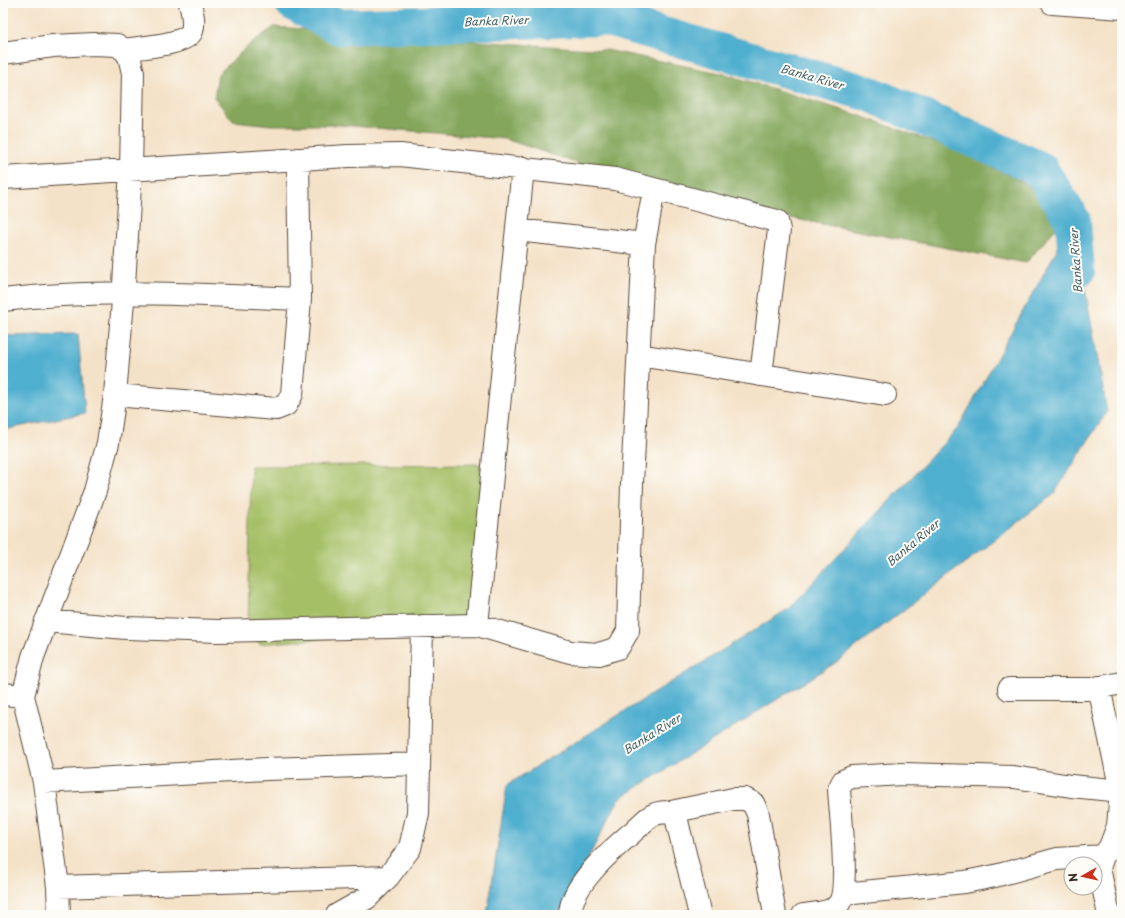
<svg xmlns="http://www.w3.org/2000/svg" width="1125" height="918" viewBox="0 0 1125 918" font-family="'Playpen Sans',sans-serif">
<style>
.green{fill:#a4bf65;stroke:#707442}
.forest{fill:#83a65a;stroke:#5f683c}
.water{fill:#50afcf;stroke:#466c76}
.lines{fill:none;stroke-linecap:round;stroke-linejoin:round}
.river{stroke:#50afcf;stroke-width:36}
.minor-casing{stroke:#574638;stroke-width:24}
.minor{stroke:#fff;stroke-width:22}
.labels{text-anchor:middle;stroke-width:4;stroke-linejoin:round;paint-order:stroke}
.water-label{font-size:11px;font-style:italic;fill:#435f65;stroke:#fdfcf7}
</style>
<rect width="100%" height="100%" fill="#fdfcf7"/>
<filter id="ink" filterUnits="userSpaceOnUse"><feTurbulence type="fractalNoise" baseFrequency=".025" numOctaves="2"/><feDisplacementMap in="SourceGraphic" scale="8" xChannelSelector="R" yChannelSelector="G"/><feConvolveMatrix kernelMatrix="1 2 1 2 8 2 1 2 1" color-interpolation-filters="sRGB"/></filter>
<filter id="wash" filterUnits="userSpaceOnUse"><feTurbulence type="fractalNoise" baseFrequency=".012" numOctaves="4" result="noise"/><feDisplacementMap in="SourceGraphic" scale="16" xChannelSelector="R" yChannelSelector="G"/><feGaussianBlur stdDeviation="0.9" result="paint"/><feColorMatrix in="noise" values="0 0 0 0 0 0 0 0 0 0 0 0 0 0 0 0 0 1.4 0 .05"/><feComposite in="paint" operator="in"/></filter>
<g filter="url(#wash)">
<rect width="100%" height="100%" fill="#f4e2c8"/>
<path class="green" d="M483,464L477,625L260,644L248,631L251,466Z"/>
<path class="forest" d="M274,27L606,50L725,74L858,115L959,151L1029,185L1057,227L1026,263L597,181L579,164L505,139L341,125H271L233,121L214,97L218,74L251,43Z"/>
<path class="water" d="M1073,221L1107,411L1054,494L835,663L619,799L558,915H487L507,785L788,609L958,428Z
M78,334L85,413L3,430V336Z"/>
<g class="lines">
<path class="river" d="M293,3L339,27L604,18L870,94L1040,169L1073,221L1077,271"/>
</g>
</g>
<g filter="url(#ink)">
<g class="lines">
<g class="minor-casing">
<path id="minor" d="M1052,3L1122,8
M124,50C139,47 187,45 192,31C195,21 192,12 190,3
M3,53L53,46L94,44L117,45L124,50L129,56L133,73L131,170L123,301L115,395L108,443L95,491L33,657L23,696L44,782L58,887L59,915
M3,178L348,156L400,155L615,179L777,221L779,230L761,375
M517,230L644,244
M3,300C103,288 200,295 300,299
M639,355L885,395
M115,395L276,409L286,405L292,394L300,299L298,159
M46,621L126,628L218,631L477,625L523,168
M477,625L570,652L599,654L618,648L628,631L632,483L644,244L654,190
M1099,687L1121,791L1118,826L1110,847L1103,856L1099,868L1109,915
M1009,689H1091L1122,683
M3,694L23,696
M44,782L267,769L419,764
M671,812L733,799H745L753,803L758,814L775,915
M58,887L388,877
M843,894L965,882L995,876L1057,859L1103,856
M337,915L367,898L388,877L410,848L418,813L422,626
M570,915C570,885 613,849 634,831C640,826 646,818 653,815C659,812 664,812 671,812L676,817L700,915
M803,915C814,913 830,914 838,905C850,892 840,809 839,789L843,781L852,777L902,774L1014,777L1071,786L1122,791"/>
</g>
<use href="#minor" class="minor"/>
</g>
</g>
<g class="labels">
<g class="water-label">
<text transform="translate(496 21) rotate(-2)" y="4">Banka River</text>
<text transform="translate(812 77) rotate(16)" y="4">Banka River</text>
<text transform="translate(1076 261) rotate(-94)" y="4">Banka River</text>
<text transform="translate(913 543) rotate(-40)" y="4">Banka River</text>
<text transform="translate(652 734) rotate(-32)" y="4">Banka River</text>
</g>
</g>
<rect width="1125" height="918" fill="none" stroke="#fdfcf7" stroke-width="16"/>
<g transform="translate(1083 876) rotate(262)"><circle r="19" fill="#fdfcf7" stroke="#afa8a0"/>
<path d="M0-3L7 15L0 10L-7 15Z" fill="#c8321e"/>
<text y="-6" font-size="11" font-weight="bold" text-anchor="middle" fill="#3b2a1e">N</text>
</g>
</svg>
